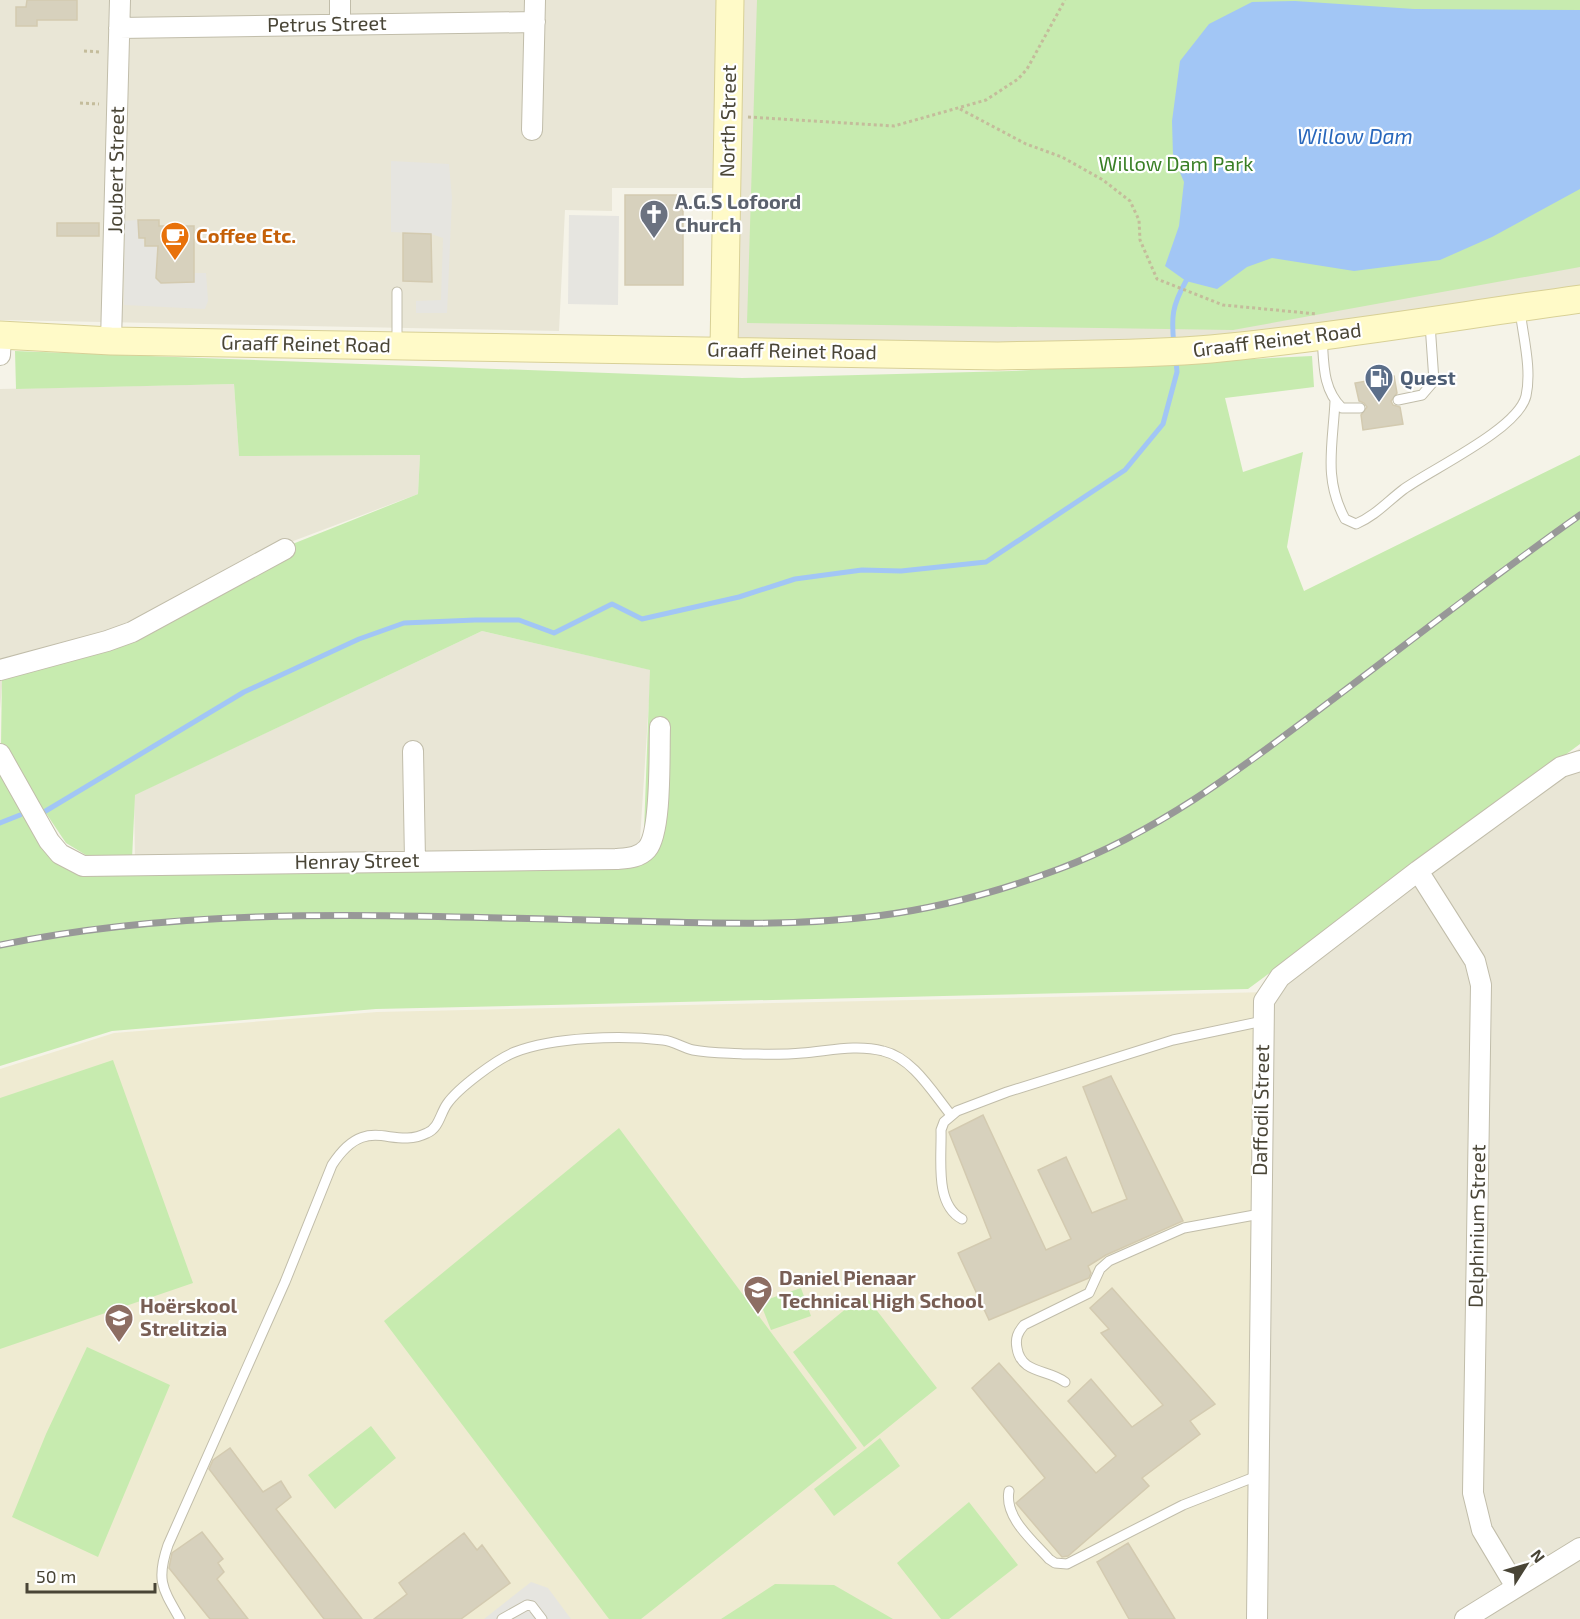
<svg xmlns="http://www.w3.org/2000/svg" width="1580" height="1619" viewBox="0 0 1580 1619" font-family="'Exo 2',sans-serif">
<style>
.residential{fill:#e9e6d6}
.education{fill:#efebd2}
.green{fill:#c7ebaf}
.parking{fill:#e6e5e0}
.water{fill:#a2c6f5}
.lines{fill:none;stroke-linecap:round;stroke-linejoin:round}
.stream{stroke:#a2c6f5;stroke-width:5}
.building{fill:#d7d1bd;stroke:#d3cab0;stroke-width:1.5}
.lane-casing{stroke:#c1bdaa;stroke-width:11}
.street-casing{stroke:#c1bdaa;stroke-width:22}
.secondary-casing{stroke:#d8d096;stroke-width:29}
.path{stroke:#c4bc9b;stroke-width:3;stroke-dasharray:3 3;stroke-linecap:butt}
.lane{stroke:#fff;stroke-width:9}
.street{stroke:#fff;stroke-width:20}
.secondary{stroke:#fffac8;stroke-width:27}
.rail-casing{stroke:#989898;stroke-width:7}
.rail{stroke:#fff;stroke-width:4.5;stroke-dasharray:14;stroke-linecap:butt}
.labels{text-anchor:middle;stroke-width:4.5;stroke-linejoin:round;paint-order:stroke}
.street-label{font-size:20px;fill:#494536;stroke:#fff}
.park-label{font-size:20px;fill:#397f25;stroke:#fff}
.worship-label{font-size:20px;font-weight:bold;fill:#5b616d;stroke:#fff;text-anchor:start}
.food-label{font-size:20px;font-weight:bold;fill:#c56008;stroke:#fff;text-anchor:start}
.service-label{font-size:20px;font-weight:bold;fill:#4e5e75;stroke:#fff;text-anchor:start}
.education-label{font-size:20px;font-weight:bold;fill:#785e54;stroke:#fff;text-anchor:start}
.water-label{font-size:21px;font-style:italic;fill:#2867bc;stroke:#fff}
</style>
<rect width="100%" height="100%" fill="#f5f3e8"/>
<path class="residential" d="M0,0H1580V299L1292,339L724,349L727,188H612V211L565,210L559,331L0,320Z
M234,384L239,456L420,455L418,494L288,543L70,650L3,675L0,709V389Z
M482,631L651,670L639,855L135,863L134,795Z
M1580,748V1619H1264L1268,978Z"/>
<path class="education" d="M1269,992L1264,1619H0V1069L114,1033L377,1012Z"/>
<path class="green" d="M757,0H1580V267L1233,330L747,323Z
M15,351L742,378L1012,371L1312,356L1314,387L1225,398L1243,472L1303,452L1287,547L1304,591L1580,455V744L1248,989L376,1009L112,1031L0,1066V756L60,847L92,867L643,857L650,670L482,631L135,795L132,859L94,860L66,843L1,746L2,675L70,654L290,545L418,494L420,455L239,456L234,384L16,389Z
M113,1060L193,1283L0,1349V1098Z
M619,1128L857,1448L641,1619H609L384,1321Z
M801,1288L811,1316L771,1330L760,1302Z
M864,1294L937,1388L864,1447L793,1352Z
M87,1347L170,1385L98,1557L12,1517L46,1434Z
M371,1426L396,1458L335,1509L308,1475Z
M880,1438L900,1466L834,1516L814,1489Z
M969,1502L1018,1565L949,1619H941L897,1563Z
M775,1584L834,1585L893,1619H721Z"/>
<path class="parking" d="M391,161L449,164L452,198L447,313H416V301L441,300L443,238L431,234L391,232Z
M569,215L619,216L618,305L568,304Z
M138,220L145,246H157L156,278L161,283H194V273H206L208,301L205,309L124,305L125,221Z
M531,1582L548,1588L571,1619H484Z"/>
<path class="water" d="M1295,1L1414,9L1580,10V189L1492,237L1440,260L1354,271L1272,258L1247,267L1217,289L1186,281L1165,266L1179,226L1184,182L1173,156L1172,121L1180,61L1209,24L1252,2Z"/>
<g class="lines">
<path class="stream" d="M1174,345C1171,317 1172,306 1186,281
M44,812L244,692L359,639L404,623L475,620H519L554,633L612,604L642,619L739,597L795,579L862,570L901,571L986,562L1125,470L1163,424L1177,372L1176,360
M0,823L20,815"/>
</g>
<path class="building" d="M27,0H77V20H37V26H16V7H26Z
M625,195H683V285H625Z
M138,220H159V226H194V282L161,283L156,278L158,246H145V238H139Z
M57,223H99V236H57Z
M403,233L431,234L432,282L403,281Z
M1394,376L1397,393L1391,401L1393,405L1400,407L1403,424L1363,430L1361,415L1367,407L1364,403L1359,401L1355,383Z
M1111,1076L1183,1221L1106,1255L1088,1266L1091,1273L1089,1278L989,1320L958,1253L991,1238L949,1132L983,1115L1046,1250L1071,1239L1038,1170L1066,1157L1092,1213L1127,1199L1083,1087Z
M1112,1288L1215,1404L1190,1421L1200,1434L1142,1478L1149,1486L1068,1556L1062,1557L1016,1503L1045,1478L972,1388L999,1363L1096,1473L1116,1456L1068,1401L1091,1379L1132,1427L1163,1405L1101,1333L1109,1329L1090,1308Z
M230,1448L263,1492L281,1481L291,1497L276,1509L362,1619H324L209,1469L213,1460Z
M202,1532L223,1559L218,1563L224,1572L217,1579L248,1619H210L169,1568L172,1553Z
M464,1533L477,1550L482,1545L510,1583L461,1619H374L407,1594L399,1583Z
M1128,1543L1175,1619H1129L1097,1562Z"/>
<g class="lines">
<g class="lane-casing">
<path id="lane" d="M1322,337C1324,362 1322,389 1342,408H1360
M397,343V292
M1398,400L1422,395L1434,381L1430,324
M1335,401C1333,445 1323,478 1345,519L1356,524C1375,516 1388,501 1404,489C1432,469 1518,429 1526,396C1532,369 1523,337 1520,310
M962,1219C934,1204 942,1158 941,1130L944,1122L957,1111L1007,1092L1173,1040L1263,1021
M1065,1382C1048,1369 1021,1374 1017,1348C1015,1338 1018,1332 1024,1325L1089,1293L1100,1269L1109,1261L1184,1228L1260,1214
M1009,1491C1004,1517 1032,1540 1049,1559L1055,1563L1067,1564L1183,1505L1257,1476
M180,1619C162,1588 156,1580 168,1545L285,1282L332,1165C367,1111 391,1151 427,1133C439,1128 440,1114 447,1104C458,1088 497,1059 515,1052C554,1037 621,1035 663,1040C674,1041 683,1048 693,1050C709,1053 727,1053 743,1054C762,1054 783,1055 802,1053C829,1051 856,1044 883,1051C913,1058 933,1093 951,1115
M502,1619L527,1605L532,1606L542,1619"/>
</g>
<g class="street-casing">
<path id="street" d="M340,24V0
M119,28L535,22
M532,130L535,0
M111,341L120,0
M0,355L1,335
M0,670L107,641L132,632L285,549
M413,751L415,860
M0,754L49,841L60,854L83,866L616,859C627,858 639,858 647,849C662,832 659,753 660,727
M1418,871L1475,961L1481,985L1473,1493L1482,1530L1516,1587
M1257,1619L1264,1001L1280,977L1418,871L1561,767L1580,761
M1465,1619L1580,1548"/>
</g>
<g class="secondary-casing">
<path id="secondary" d="M0,335L111,341L998,356C1069,354 1141,355 1211,349C1335,337 1457,316 1580,299
M724,349L730,0"/>
</g>
<path class="path" d="M84,51L101,52
M80,103L99,104
M960,109L1026,144L1062,157L1103,180L1130,201L1139,220L1140,240L1157,279L1223,305L1317,314
M748,117L894,126L986,100L1018,79L1027,69L1065,0"/>
<use href="#lane" class="lane"/>
<use href="#street" class="street"/>
<use href="#secondary" class="secondary"/>
<g class="rail-casing">
<path id="rail" d="M0,945C194,905 391,916 587,920C684,922 781,928 877,916C939,908 1001,891 1059,869C1156,833 1238,771 1320,709C1407,644 1492,577 1580,515"/>
</g>
<use href="#rail" class="rail"/>
</g>
<defs>
<g id="church-pin" transform="scale(1.5)"><path d="M0 17L-7.5 6A9.5 9.5 0 1 1 7.5 6Z" fill="#6b7280" stroke="#fff"/><path d="M-1.2-6h2.4v3.5h3.3v2.4h-3.3V6h-2.4V-.1h-3.3v-2.4h3.3Z" fill="#fff"/></g>
<g id="cafe-pin" transform="scale(1.5)"><path d="M0 17L-7.5 6A9.5 9.5 0 1 1 7.5 6Z" fill="#e8710a" stroke="#fff"/><path d="M-5.5-4.5H6V0H3Q3 3.5 0 3.5H-2.5Q-5.5 3.5-5.5 0ZM3-3.2v2h1.7v-2ZM-6 4.5H4V6H-6Z" fill="#fff"/></g>
<g id="fuel-pin" transform="scale(1.5)"><path d="M0 17L-7.5 6A9.5 9.5 0 1 1 7.5 6Z" fill="#5c6f8a" stroke="#fff"/><path d="M-5.5-6h7V0h2V4h1.3V-2.5L3-4.5l.8-.8L6-3V5H2.5V1h-1V6h-7ZM-4.2-4.7v3.2H.2V-4.7Z" fill="#fff"/></g>
<g id="school-pin" transform="scale(1.5)"><path d="M0 17L-7.5 6A9.5 9.5 0 1 1 7.5 6Z" fill="#8d6e63" stroke="#fff"/><path d="M0-5L7-2L0 1L-7-2ZM-4 1L0 2.5L4 1V4Q0 6-4 4Z" fill="#fff"/></g>
</defs>
<g fill-rule="evenodd">
<use href="#church-pin" x="654" y="214"/>
<use href="#cafe-pin" x="175" y="236"/>
<use href="#fuel-pin" x="1379" y="378"/>
<use href="#school-pin" x="758" y="1290"/>
<use href="#school-pin" x="119" y="1318"/>
</g>
<g class="labels">
<g class="street-label">
<text transform="translate(327 24) rotate(-1)" y="7">Petrus Street</text>
<text transform="translate(728 121) rotate(-89)" y="7">North Street</text>
<text transform="translate(116 170) rotate(-89)" y="7">Joubert Street</text>
<text transform="translate(1277 340) rotate(-7)" y="7">Graaff Reinet Road</text>
<text transform="translate(306 344) rotate(1)" y="7">Graaff Reinet Road</text>
<text transform="translate(792 351) rotate(1)" y="7">Graaff Reinet Road</text>
<text transform="translate(357 861) rotate(-1)" y="7">Henray Street</text>
<text transform="translate(1261 1110) rotate(-89)" y="7">Daffodil Street</text>
<text transform="translate(1477 1226) rotate(-89)" y="7">Delphinium Street</text>
</g>
<g class="park-label">
<text x="1176" y="171">Willow Dam Park</text>
</g>
<g class="worship-label">
<text x="675" y="209">A.G.S Lofoord<tspan x="675" dy="23">Church</tspan></text>
</g>
<g class="food-label">
<text x="196" y="243">Coffee Etc.</text>
</g>
<g class="service-label">
<text x="1400" y="385">Quest</text>
</g>
<g class="education-label">
<text x="779" y="1285">Daniel Pienaar<tspan x="779" dy="23">Technical High School</tspan></text>
<text x="140" y="1313">Hoërskool<tspan x="140" dy="23">Strelitzia</tspan></text>
</g>
<g class="water-label">
<text x="1355" y="144">Willow Dam</text>
</g>
</g>
<g transform="translate(1526 1565) rotate(53)" stroke="#ffffff" stroke-width="4.5" paint-order="stroke">
<path d="M0-4.5L10 22L0 15L-10 22Z" fill="#494536"/>
<text y="-9" font-size="16" font-weight="bold" text-anchor="middle" fill="#494536">N</text>
</g>
<path d="M27 1583v9h128v-9" fill="none" stroke="#494536" stroke-width="3"/>
<text x="36" y="1583" font-size="18" fill="#494536" stroke="#ffffff" stroke-width="4.5" paint-order="stroke">50 m</text>
</svg>
